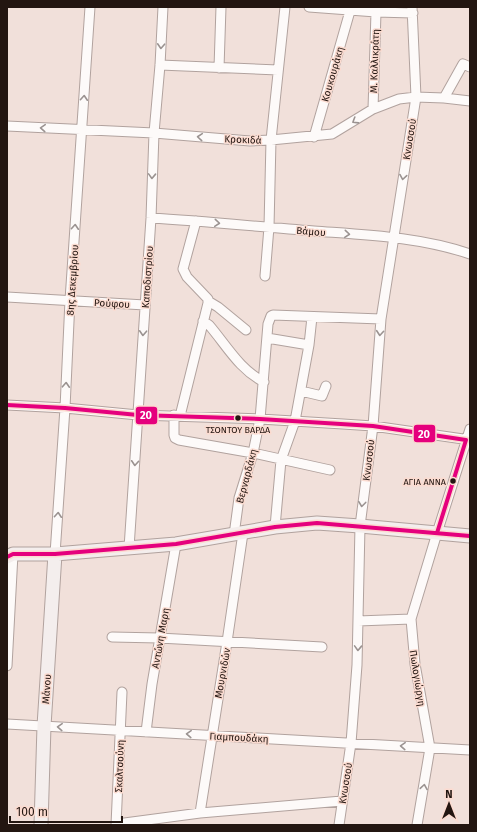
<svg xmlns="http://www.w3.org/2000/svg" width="477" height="832" viewBox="0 0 477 832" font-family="'Fira Sans',sans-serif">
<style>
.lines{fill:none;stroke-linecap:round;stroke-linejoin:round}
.street-casing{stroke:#b1a29e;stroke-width:11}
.secondary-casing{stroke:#b1a29e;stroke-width:15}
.street{stroke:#fdfaf9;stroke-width:9}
.secondary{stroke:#f4eeed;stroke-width:13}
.bus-1-casing{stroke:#fbdbd0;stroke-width:7}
.bus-1{stroke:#e5007d;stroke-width:4}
.oneway{stroke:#9b9391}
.bus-dot{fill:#231611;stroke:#fbdbd0;stroke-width:1.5}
.labels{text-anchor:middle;stroke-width:3;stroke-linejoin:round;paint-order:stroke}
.bus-label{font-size:9px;fill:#231611;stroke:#fbdbd0}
.street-label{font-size:10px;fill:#231611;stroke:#fbdbd0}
.line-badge{stroke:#fbdbd0;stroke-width:1.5}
.badge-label{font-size:11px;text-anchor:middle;font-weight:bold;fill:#fff}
</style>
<rect width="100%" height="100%" fill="#f1e0da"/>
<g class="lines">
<g class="street-casing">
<path id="street" d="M309,7L376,12L413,13
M160,65L278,70
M219,68L221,7
M444,98L463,64L470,67
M373,109L376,12
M7,126L154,133L250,141L271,140L332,134L373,109L399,99L416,97L444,98L470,101
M314,137L350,11
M151,218C205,221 260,227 314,231C367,235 420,237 470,254
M265,276L269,227L271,140L285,7
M7,297L145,305
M208,301L218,307L246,330
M203,321L209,325C227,346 239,369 264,382
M267,338L309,345
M301,391L322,396L326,386
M7,405L65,408L138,415L260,419L343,424L373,426L470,440
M174,415V435L175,438L179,440L253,453L330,470
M180,416L208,303V299L187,277L183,269L196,221
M275,527L281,460L295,421L309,345L312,317
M234,535L239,498L253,453L260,419L268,324L271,316L273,315L381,319
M129,548L151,218L154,133L160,65L163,7
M55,554L65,408L70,300L90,7
M358,621L411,619
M112,637L159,638L322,647
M7,666L13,554
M7,724L470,750
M146,732L152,684L176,544
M200,813L227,642L243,533
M117,824L200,813L342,801
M116,825L122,692
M339,825L351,743L357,665L360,526L373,426L381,319L416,97L412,7
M417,825L430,748L415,664L411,619L437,533L470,429"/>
</g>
<g class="secondary-casing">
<path id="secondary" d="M7,557L13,554H55L176,544L275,527L317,523L360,526L470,536
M41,825L44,726L55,554"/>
</g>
<use href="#street" class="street"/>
<use href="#secondary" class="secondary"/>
<g class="bus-1-casing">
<path id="bus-1" d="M7,405L65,408L138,415L260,419L373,426L466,440L437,533
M7,557L13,554H55L176,544L275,527L317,523L470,536"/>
</g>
<use href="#bus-1" class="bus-1"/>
</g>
<defs><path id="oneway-chevron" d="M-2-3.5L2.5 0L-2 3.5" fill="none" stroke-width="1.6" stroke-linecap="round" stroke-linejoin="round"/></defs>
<g class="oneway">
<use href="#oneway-chevron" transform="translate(161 46) rotate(93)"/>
<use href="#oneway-chevron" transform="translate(84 98) rotate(-86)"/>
<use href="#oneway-chevron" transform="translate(355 121) rotate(148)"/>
<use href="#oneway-chevron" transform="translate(43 128) rotate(-176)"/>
<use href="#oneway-chevron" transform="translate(200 137) rotate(-175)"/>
<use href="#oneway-chevron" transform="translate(152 176) rotate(92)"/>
<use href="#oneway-chevron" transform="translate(403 177) rotate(99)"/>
<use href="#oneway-chevron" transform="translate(217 223) rotate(5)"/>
<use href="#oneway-chevron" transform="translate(75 227) rotate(-86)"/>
<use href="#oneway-chevron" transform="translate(347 234) rotate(5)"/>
<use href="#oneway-chevron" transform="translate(143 333) rotate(93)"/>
<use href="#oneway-chevron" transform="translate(380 333) rotate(95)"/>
<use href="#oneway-chevron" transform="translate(66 385) rotate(-87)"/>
<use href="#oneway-chevron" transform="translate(135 463) rotate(94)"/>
<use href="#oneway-chevron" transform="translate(362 504) rotate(97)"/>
<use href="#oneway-chevron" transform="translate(58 515) rotate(-86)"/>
<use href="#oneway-chevron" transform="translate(358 648) rotate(92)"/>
<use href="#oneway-chevron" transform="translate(60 727) rotate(-177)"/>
<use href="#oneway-chevron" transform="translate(189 734) rotate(-177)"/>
<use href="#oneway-chevron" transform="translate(403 746) rotate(-177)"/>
<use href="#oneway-chevron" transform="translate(424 787) rotate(-81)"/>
</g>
<g class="bus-dot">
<circle cx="238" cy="418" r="3.5"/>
<circle cx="453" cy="481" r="3.5"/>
</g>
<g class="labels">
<g class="bus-label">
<text x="238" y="433">ΤΣΟΝΤΟΥ ΒΑΡΔΑ</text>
<text x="446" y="485" text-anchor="end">ΑΓΙΑ ΑΝΝΑ</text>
</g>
<g class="street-label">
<text transform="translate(374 61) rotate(-88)" y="4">Μ. Καλλικράτη</text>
<text transform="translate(332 74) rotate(-74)" y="4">Κουκουράκη</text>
<text transform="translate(243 139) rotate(2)" y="4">Κροκιδά</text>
<text transform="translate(409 139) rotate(-81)" y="4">Κνωσσού</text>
<text transform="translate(311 231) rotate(5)" y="4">Βάμου</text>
<text transform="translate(147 277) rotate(-86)" y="4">Καποδιστρίου</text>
<text transform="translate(72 280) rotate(-86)" y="4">8ης Δεκεμβρίου</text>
<text transform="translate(112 303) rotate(3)" y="4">Ρούφου</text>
<text transform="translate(368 460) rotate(-83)" y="4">Κνωσσού</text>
<text transform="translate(246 476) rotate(-75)" y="4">Βερναρδάκη</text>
<text transform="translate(160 638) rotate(-80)" y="4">Αντώνη Μαρη</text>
<text transform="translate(222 673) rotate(-80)" y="4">Μουρνιδών</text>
<text transform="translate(418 678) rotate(81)" y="4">Πωλογιώργη</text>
<text transform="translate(46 689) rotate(-86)" y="4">Μάνου</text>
<text transform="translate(239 737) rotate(3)" y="4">Γιαμπουδάκη</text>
<text transform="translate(119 766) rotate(-88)" y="4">Σκαλτσούνη</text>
<text transform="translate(345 783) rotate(-81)" y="4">Κνωσσού</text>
</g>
</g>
<g class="line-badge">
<rect x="135" y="406" width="23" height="19" rx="4" fill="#e5007d"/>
<rect x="413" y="424" width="23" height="19" rx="4" fill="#e5007d"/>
</g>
<g class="badge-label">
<text x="146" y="419">20</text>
<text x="424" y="438">20</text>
</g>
<rect width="477" height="832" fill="none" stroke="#231611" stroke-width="16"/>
<g transform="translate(449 804)" stroke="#fbdbd0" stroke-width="3" paint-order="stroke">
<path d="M0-3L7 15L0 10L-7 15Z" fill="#231611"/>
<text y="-6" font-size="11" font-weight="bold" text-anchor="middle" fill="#231611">N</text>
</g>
<path d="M10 816v6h112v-6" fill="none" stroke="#231611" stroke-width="2"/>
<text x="16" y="816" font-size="12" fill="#231611" stroke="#fbdbd0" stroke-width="3" paint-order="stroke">100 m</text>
</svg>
